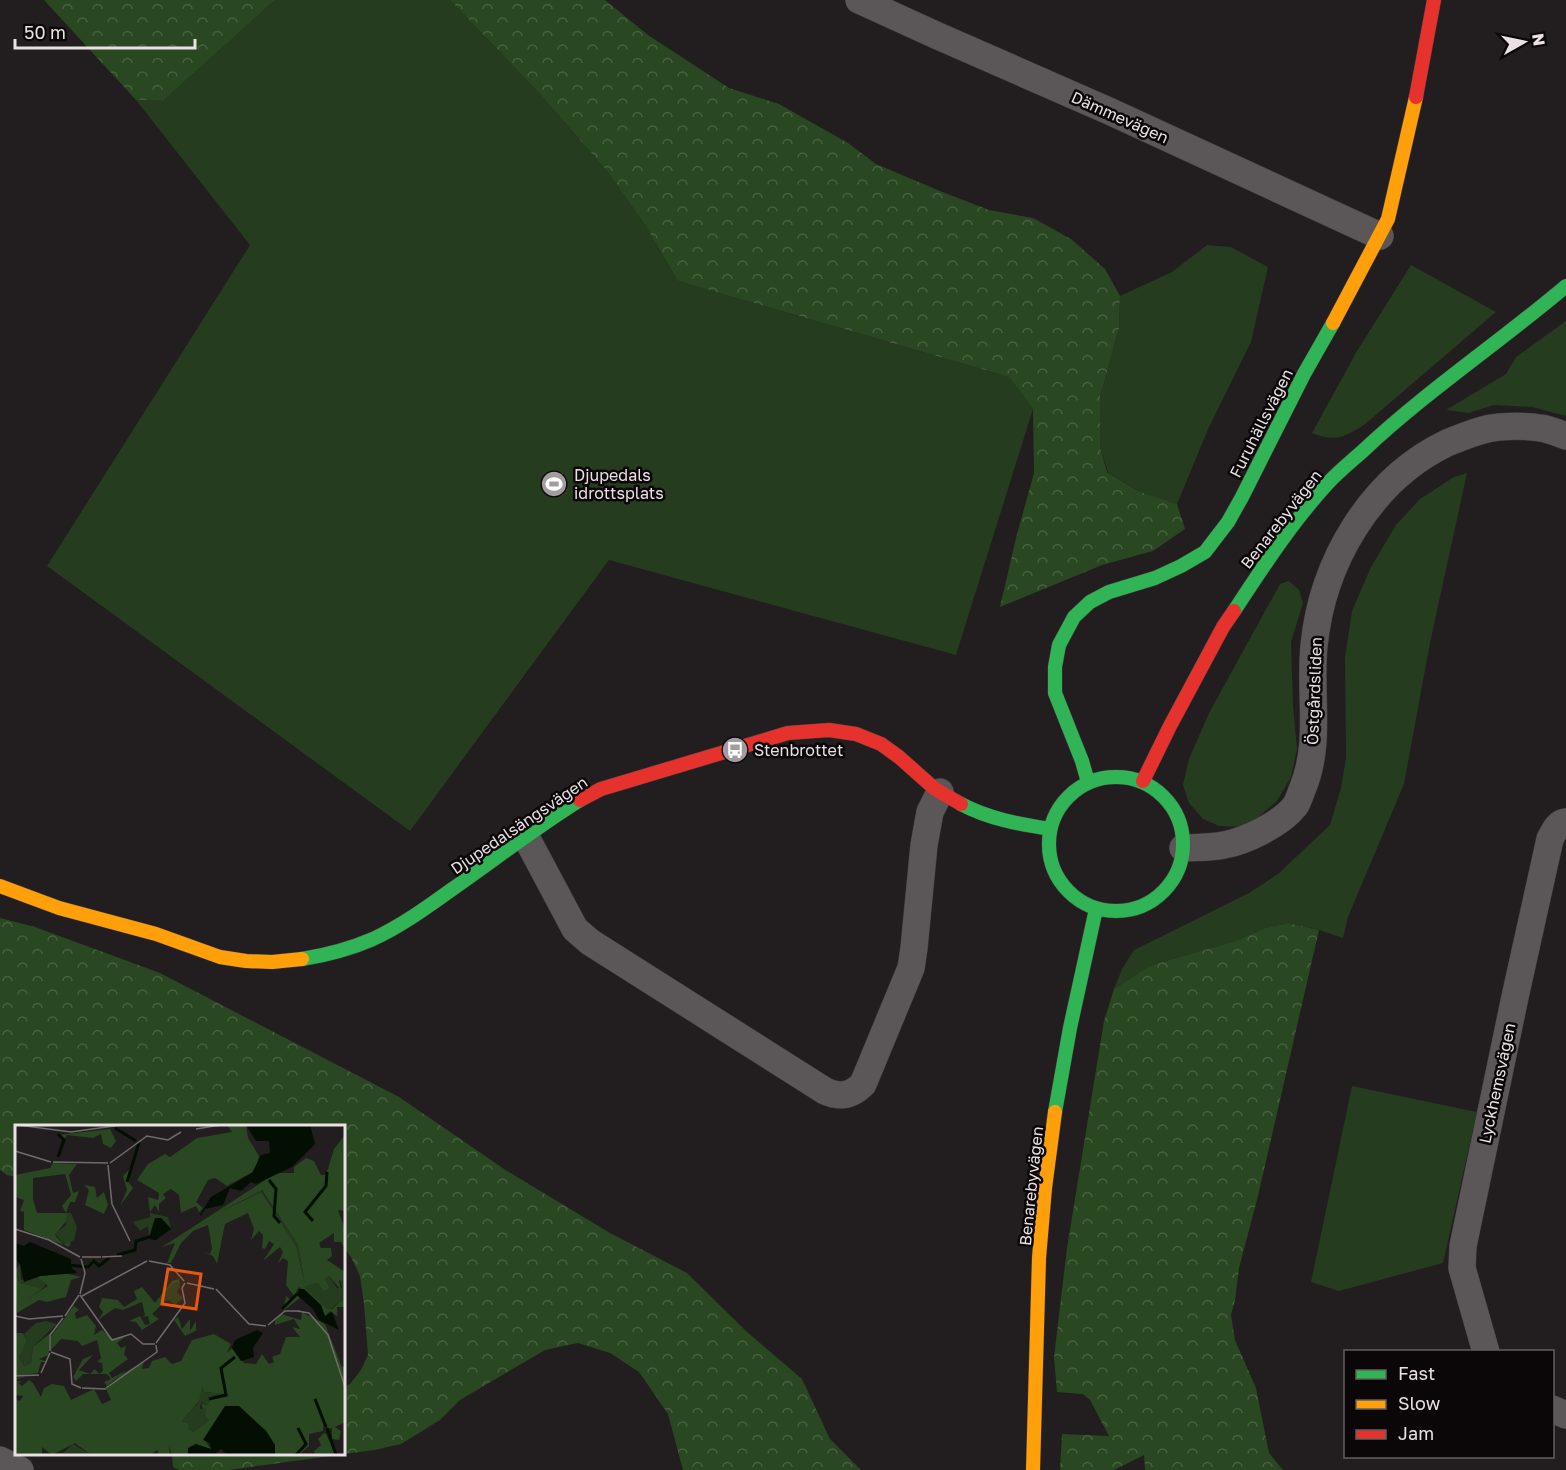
<svg xmlns="http://www.w3.org/2000/svg" width="1566" height="1470" viewBox="0 0 1566 1470" font-family="'Golos Text',sans-serif">
<style>
.green{fill:#253c1f}
.forest{fill:url(#forest-crowns)}
.lines{fill:none;stroke-linecap:round;stroke-linejoin:round}
.street-casing{stroke:#3f3b3c;stroke-width:28}
.fast-casing{stroke:#3f3b3c;stroke-width:15}
.slow-casing{stroke:#3f3b3c;stroke-width:15}
.jam-casing{stroke:#3f3b3c;stroke-width:15}
.street{stroke:#5b5658;stroke-width:27}
.fast{stroke:#30b455;stroke-width:14}
.slow{stroke:#ff9f0a;stroke-width:14}
.jam{stroke:#e5322d;stroke-width:14}
.labels{text-anchor:middle;stroke-width:5;stroke-linejoin:round;paint-order:stroke}
.street-label{font-size:16px;fill:#e9e1e3;stroke:#0b0608}
.poi-label{font-size:16px;fill:#e9e1e3;stroke:#0b0608;text-anchor:start}
.inset-river{fill:none;stroke:#030f03;stroke-width:3}
.inset-road{fill:none;stroke:#726b6d;stroke-width:1.5}
.view{fill:#e8590c;fill-opacity:0.15;stroke:#e8590c;stroke-width:3}
.inset-edge{fill:none;stroke:#e9e1e3;stroke-width:3}
</style>
<defs>
<pattern id="forest-crowns" width="20" height="18" patternUnits="userSpaceOnUse" patternTransform="scale(1.5)"><rect width="20" height="18" fill="#294721"/><path d="M2 6a3 3 0 1 1 6 0M12 15a3 3 0 1 1 6 0" fill="none" stroke="#486141"/></pattern>
</defs>
<rect width="100%" height="100%" fill="#221d1e"/>
<path class="green" d="M275,0H450L539,93L607,171L645,225L678,281L1009,377L1033,409L956,655L609,560L410,831L47,566L250,245L136,100L163,101Z
M1207,245L1231,247L1268,267L1251,342L1209,427L1177,504L1138,491L1108,472L1100,447V397L1119,328L1120,296L1172,272Z
M1411,265L1496,312L1364,425C1342,438 1336,442 1312,433L1357,351Z
M1566,321V416L1532,407L1494,405L1469,413L1446,410L1506,374L1516,357Z
M1467,473L1430,643L1404,784L1348,917L1343,938L1319,930L1288,923L1265,928L1235,941L1149,966L1114,989L1122,969L1134,950L1249,893L1278,874L1330,825L1341,788L1346,758L1345,657L1352,611L1371,567L1396,525L1420,499L1454,477Z
M1289,581L1299,590L1303,603L1291,642L1293,705L1297,749L1291,777L1277,801L1258,817L1243,827L1219,826L1203,819L1189,803L1183,785L1189,759L1209,713L1280,584Z
M1352,1086L1477,1112L1443,1263L1339,1291L1311,1282Z"/>
<path class="forest" d="M44,0H275L163,101L136,100Z
M450,0H605L648,35L729,88L779,104L848,143L876,164L940,191L989,210L1033,218L1071,239L1105,269L1120,296L1119,328L1100,397V447L1107,472L1138,491L1177,504L1185,529L1153,551L1102,565L1000,607L1017,534L1034,473L1033,409L1009,377L678,281L645,225L607,171L539,93Z
M0,918L35,927L160,973L399,1097L507,1171L610,1233L687,1273L747,1332L802,1379L830,1439L861,1470H683L668,1414L639,1372L610,1353L578,1343L545,1350L460,1400L440,1420L401,1444L374,1450L229,1470H179L173,1467L172,1454H344V1387L350,1384L361,1370L368,1355L364,1304L360,1276L351,1257L344,1248V1126H16V1177L7,1175L0,1170Z
M1288,923L1319,930L1258,1196L1239,1268L1235,1300L1231,1315L1235,1340L1256,1388L1269,1453L1283,1470H1145L1144,1455L1114,1470H1060L1062,1434L1109,1436L1090,1400L1083,1394L1057,1392L1054,1357L1067,1248L1104,1021L1114,989L1149,966L1235,941L1265,928Z"/>
<g class="lines">
<g class="street-casing">
<path id="street" d="M859,0L938,36L1109,111L1380,236
M526,837L575,929L590,942L825,1091C840,1098 851,1096 863,1084L911,968L914,948L924,845L930,812L940,792
M1183,848C1197,847 1211,848 1224,845C1246,841 1281,824 1295,806C1298,802 1300,795 1302,790C1322,743 1309,695 1314,646C1322,563 1370,480 1447,443C1462,437 1483,428 1499,427C1512,426 1527,426 1540,428C1549,429 1558,433 1566,436
M1486,1352L1462,1268L1463,1246L1515,997L1550,839C1554,832 1557,823 1566,822
M1552,1409L1566,1415
M0,1460L20,1470"/>
</g>
<g class="fast-casing">
<path id="fast" d="M1234,611C1263,567 1292,522 1328,483C1339,471 1353,460 1365,449C1428,390 1500,342 1566,286
M1049 844a67 67 0 1 1 134 0a67 67 0 1 1-134 0Z
M1088,782L1082,761L1055,693V667L1059,645L1074,617L1090,602L1109,592L1155,578L1181,566L1205,552L1228,522L1242,497L1304,374L1333,323
M961,804C989,819 1019,824 1050,829
M302,959C327,955 350,949 373,939C401,926 426,908 451,890C494,860 535,828 580,800
M1055,1112L1070,1028L1096,909"/>
</g>
<g class="slow-casing">
<path id="slow" d="M1333,323L1388,219L1416,97
M0,886L59,908L156,934L220,957L246,961L272,962L302,959
M1033,1470L1039,1258L1045,1188L1055,1112"/>
</g>
<g class="jam-casing">
<path id="jam" d="M1416,97L1434,0
M1143,781L1170,726L1223,627L1234,611
M580,800L601,789L788,733L829,730L856,734L881,744L899,757L935,789L961,804"/>
</g>
<use href="#street" class="street"/>
<use href="#fast" class="fast"/>
<use href="#slow" class="slow"/>
<use href="#jam" class="jam"/>
</g>
<defs>
<g id="stadium-disc" transform="scale(1.35)"><circle r="9.5" fill="#a39c9e" stroke="#0b0608"/><path d="M0-5a6.5 5 0 1 0 0 10a6.5 5 0 1 0 0-10ZM-3.5-1.8h7v3.6h-7Z" fill="#fff"/></g>
<g id="bus-disc" transform="scale(1.35)"><circle r="9.5" fill="#a39c9e" stroke="#0b0608"/><path d="M-5-6H5V4H4V6H2V4H-2V6H-4V4H-5ZM-3.5-4V0h7V-4ZM-3.5 1.2v1.5H-2V1.2ZM2 1.2v1.5H3.5V1.2Z" fill="#fff"/></g>
</defs>
<g fill-rule="evenodd">
<use href="#stadium-disc" x="554" y="484"/>
<use href="#bus-disc" x="735" y="750"/>
</g>
<g class="labels">
<g class="street-label">
<text transform="translate(1120 117) rotate(24)" y="6">Dämmevägen</text>
<text transform="translate(1261 423) rotate(-63)" y="6">Furuhällsvägen</text>
<text transform="translate(1281 519) rotate(-52)" y="6">Benarebyvägen</text>
<text transform="translate(1314 691) rotate(-88)" y="6">Östgårdsliden</text>
<text transform="translate(519 825) rotate(-34)" y="6">Djupedalsängsvägen</text>
<text transform="translate(1497 1083) rotate(-78)" y="6">Lyckhemsvägen</text>
<text transform="translate(1031 1186) rotate(-84)" y="6">Benarebyvägen</text>
</g>
<g class="poi-label">
<text x="574" y="481">Djupedals<tspan x="574" dy="18">idrottsplats</tspan></text>
<text x="754" y="756">Stenbrottet</text>
</g>
</g>
<g transform="translate(15 1125)">
<rect width="330" height="330" fill="#221d1e"/>
<path d="M246,65L283,120L290,159L281,121L246,67L207,85ZM135,88L153,92L156,103L146,93H140L134,113L133,101L125,106L118,97L135,92ZM314,151L322,163H327L325,154L330,156V172L316,184L308,182L288,162L303,158L308,167L315,163L310,154ZM159,158L166,160L162,167L168,173L160,180L154,175L150,176L147,171ZM31,196L42,199L18,222L16,238L9,241L4,232L12,216L9,209L21,198Z" fill="#253c1f"/>
<path d="M212,0H231L233,13L244,31L241,45L212,61L200,53L193,55L181,77L188,83L184,87L181,81L166,88L164,70L156,64L148,69L151,73L144,79V87L140,80L135,87L133,72L143,75L144,68L122,55L133,39L150,29L155,32L182,13L217,7ZM95,4L101,16L96,23L88,19L86,9L78,13L52,10L49,15L43,10ZM330,10V86L323,85L330,104V124L326,117H319V108L304,118L306,123H316L317,131L312,135L330,147V156L324,155L326,165L314,151L310,154L315,163L308,167L303,158L289,162L311,183L317,184L330,172V182H322V191L315,186L310,191L305,180L284,162L280,169L285,173L268,186L271,171L276,175L279,171L271,160L273,136L268,133L263,138L268,127L265,122L248,136L259,119L254,116L250,124L247,123L248,110L244,106L236,115L239,104L233,88L210,99L202,139L198,131L188,127L195,129L197,123L193,100L178,106L166,118L156,138H152L160,118L147,122L261,48H279V42L291,33L299,36L306,50H311L319,24ZM247,65L283,120L290,159L281,121L246,67L207,86ZM38,38L62,39L54,50L58,68L64,66L60,77H55L51,88L47,81L56,70L50,49L18,53V74L22,88H51L52,95L40,110L49,120L57,114L54,122L9,105V87L5,86L9,75L0,72V50L35,43ZM116,43L114,58L118,63L105,81L112,65L108,51ZM69,60L80,62L82,73L89,67L93,80L89,89L70,80L74,65ZM0,148L6,159L19,158L27,164L12,174L33,161L22,153L25,151L49,148L66,152L56,155L51,172L32,177L24,175L2,188ZM164,154L165,159L160,158L147,170L150,176L137,189L144,194L127,205L121,197L114,196L125,191L130,200L135,199L133,191L127,192L130,190L127,177L108,185L100,183L83,195L88,187L84,182L87,173L103,175L109,182L122,174L119,166L127,162L140,178L157,156ZM59,181L64,185L60,188L61,194L72,190L81,201L79,210L87,205L98,214L111,211L102,218L106,223L111,221L109,229L113,234L94,248L97,253L112,245L92,261L89,257L96,254L92,249H68L61,256L58,252L68,234L78,230L64,245L75,249L80,244L84,249L88,246L87,238L82,237L86,233L82,215L67,221L63,216L46,214L36,225V211ZM287,187L310,199L327,242L330,241V297L320,302L326,306L324,315L317,314V303L313,304L309,295L308,306L294,309V321L284,330H260V320L251,306L223,281H211L189,314L196,324L176,321L173,330H157L154,321L155,330H144L142,325L136,330H76L60,318L37,330L27,322V330L0,328V274L5,276L8,271L0,270V253L10,252L0,255L7,257L3,258L7,261L14,255L18,258L26,272L29,263L37,259L49,261L56,275L79,264L87,279L96,275L91,264L106,250L129,236L127,244L134,243L137,236L150,232L157,239L166,236L177,215L199,209L216,219L212,228L217,223L229,238L241,239L247,229L254,239L259,237L257,232L265,229L271,212H285L277,202L285,204L279,194L260,200V196L266,189L286,195ZM192,267L208,271H197L192,280L186,278L192,297L178,307L174,298L167,296ZM163,192L167,204L175,194V206L181,196V205L190,201L170,211L159,195ZM0,197L1,208H8L12,216L4,232L9,241L16,238L18,222L34,209V230L24,234L33,237H26L23,248L0,251ZM309,308L311,309L321,330H300L299,326L306,320L303,314Z" fill="#294721" fill-rule="evenodd"/>
<path d="M5,139L6,155L22,153L31,158L28,164L4,158L0,146ZM187,261L190,267L212,269L197,271L192,280L186,277L185,284L192,283L189,291L195,295L178,307L173,304L174,298L167,296L184,277ZM58,319L76,330H37L48,328Z" fill="#253c1f"/>
<path d="M51,88H56L62,102L59,115L50,120L40,109L51,100Z" fill="#253c1f"/>
<path d="M231,0H295L300,19L277,42L241,59L236,57L226,66L215,63L208,80L190,84L186,91L185,90L196,72L237,48L246,30L255,28L254,16H241ZM140,93H146L156,104L141,115L134,114ZM15,117L56,134V142L62,148L25,151L9,157L5,139L0,134V118L9,121ZM284,164H289L306,180L310,191L317,187L324,205L304,195L298,184L282,170ZM242,205L248,208L238,223L239,232L226,236L217,223L220,215ZM210,281H224L251,306L260,320V330H212L206,324L201,328L206,330H173V323L181,319L196,324L195,318L188,315Z" fill="#030f03"/>
<path class="inset-river" d="M100,3L121,16M43,9L49,15L43,32M254,55L261,64L259,91L265,98M112,57L124,18M298,96L290,87L311,61L312,47M102,130L120,125L121,116L138,111M53,140L73,142L79,136L84,141L95,132M267,184L282,169M194,274L211,270L206,243L220,232M300,274L311,302M312,303L321,330M281,330L291,319L283,303"/>
<path class="inset-road" d="M3,0L56,7L106,0M181,4L206,0M0,26L36,37M38,37L93,38M95,38L132,11L153,15L166,7M93,40L97,79L115,116M0,104L34,115L65,132M67,132H86M87,132L107,131M134,136L155,140L169,156M172,158L199,164M201,164L234,199L251,201M65,169L70,148L66,134M65,170L97,215L116,209L128,219H140M67,171L132,136M282,186L294,188L313,210L330,262M0,191L14,194L48,191M50,191L64,170M253,200L270,186H285M141,218L170,178L167,163L170,158M35,226V210L48,193M36,227L55,234L57,259L66,263M26,248L35,228M0,251L24,250M67,263L91,264M91,263L142,227L141,220"/>
<path class="view" d="M153,144L186,149L181,184L147,179Z"/>
<rect width="330" height="330" class="inset-edge"/>
</g>
<rect x="1344" y="1350" width="210" height="108" fill="#0b0608" stroke="#645e60" stroke-width="1.5"/>
<rect x="1356" y="1370" width="30" height="9" fill="#30b455" stroke="#645e60" stroke-width="1.5"/>
<text x="1398" y="1380" font-size="18" fill="#e9e1e3">Fast</text>
<rect x="1356" y="1400" width="30" height="9" fill="#ff9f0a" stroke="#645e60" stroke-width="1.5"/>
<text x="1398" y="1410" font-size="18" fill="#e9e1e3">Slow</text>
<rect x="1356" y="1430" width="30" height="9" fill="#e5322d" stroke="#645e60" stroke-width="1.5"/>
<text x="1398" y="1440" font-size="18" fill="#e9e1e3">Jam</text>
<g transform="translate(1524 42) rotate(81)" stroke="#0b0608" stroke-width="4.5" paint-order="stroke">
<path d="M0-4.5L10 22L0 15L-10 22Z" fill="#e9e1e3"/>
<text y="-9" font-size="16" font-weight="bold" text-anchor="middle" fill="#e9e1e3">N</text>
</g>
<path d="M15 39v9h180v-9" fill="none" stroke="#e9e1e3" stroke-width="3"/>
<text x="24" y="39" font-size="18" fill="#e9e1e3" stroke="#0b0608" stroke-width="4.5" paint-order="stroke">50 m</text>
</svg>
